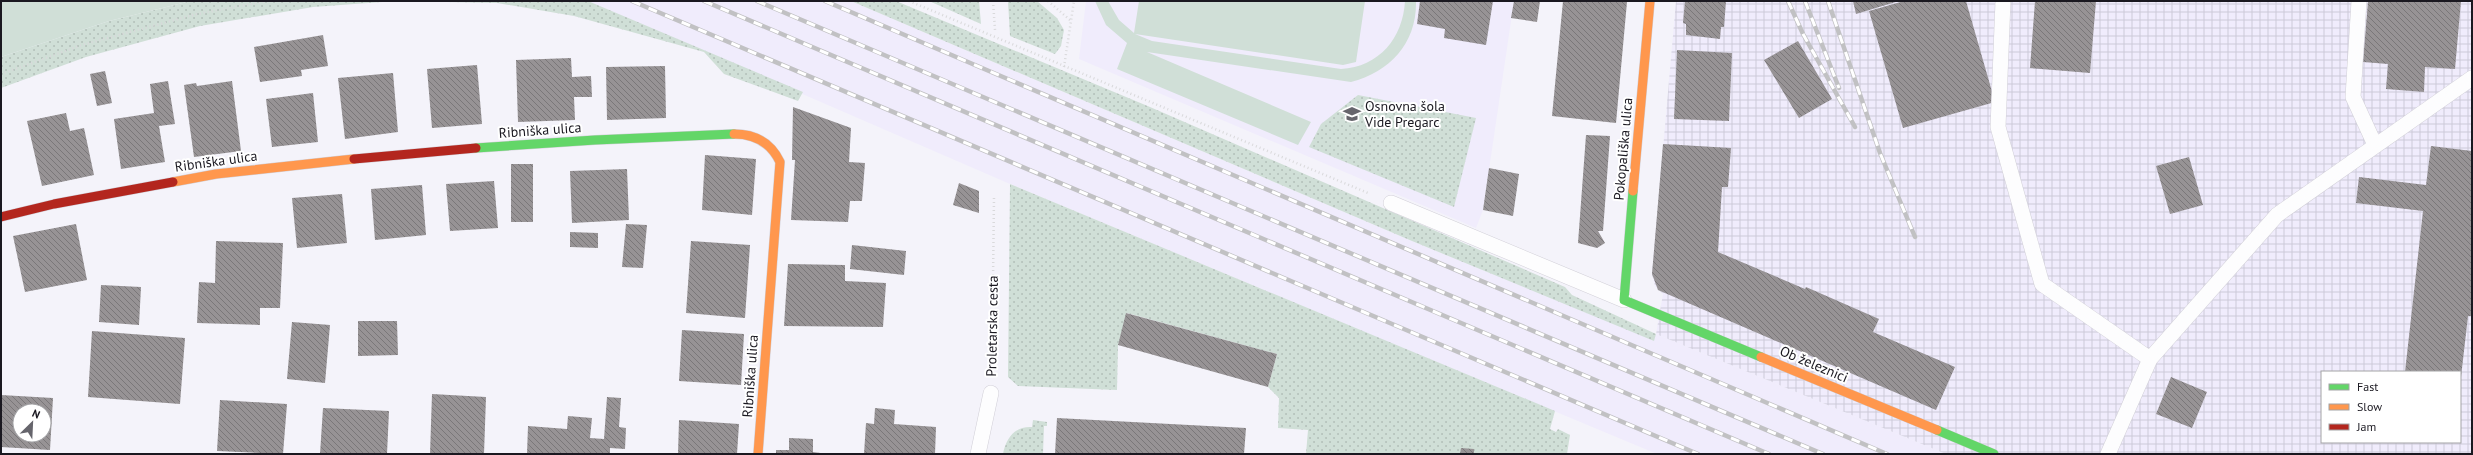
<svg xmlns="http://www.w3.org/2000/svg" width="2473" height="455" viewBox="0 0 2473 455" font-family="'PT Sans',sans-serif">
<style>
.built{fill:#f0ecfc}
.industrial{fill:url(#industrial-grid);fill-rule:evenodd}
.grass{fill:url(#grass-dots)}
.garden{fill:#d0dfd7}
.building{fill:url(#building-back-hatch);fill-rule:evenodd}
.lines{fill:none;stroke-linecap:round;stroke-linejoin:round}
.lane-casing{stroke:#d2d0d8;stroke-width:16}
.fast-casing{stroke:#d2d0d8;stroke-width:10}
.slow-casing{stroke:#d2d0d8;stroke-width:10}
.jam-casing{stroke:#d2d0d8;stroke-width:10}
.path{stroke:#d9d9db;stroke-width:2.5;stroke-dasharray:1 3;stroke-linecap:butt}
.lane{stroke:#fdfdfe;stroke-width:15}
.fast{stroke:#63d668;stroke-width:9}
.slow{stroke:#ff974d;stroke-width:9}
.jam{stroke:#b3261e;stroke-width:9}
.rail-casing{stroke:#c1c1c3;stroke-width:4.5}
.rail{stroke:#fff;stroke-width:3;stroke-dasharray:9;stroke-linecap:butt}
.labels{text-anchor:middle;stroke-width:4;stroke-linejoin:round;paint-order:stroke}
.poi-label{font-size:14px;fill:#1a1820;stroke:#fff;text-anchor:start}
.street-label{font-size:14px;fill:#1a1820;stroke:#fff}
</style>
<defs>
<pattern id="industrial-grid" width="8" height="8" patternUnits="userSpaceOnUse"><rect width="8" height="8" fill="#f0ecfc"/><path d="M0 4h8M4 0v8" fill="none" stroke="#cdcad8"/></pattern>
<pattern id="grass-dots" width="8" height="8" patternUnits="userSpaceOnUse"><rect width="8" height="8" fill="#d0dfd7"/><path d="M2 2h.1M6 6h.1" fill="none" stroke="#b2bfb8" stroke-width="1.8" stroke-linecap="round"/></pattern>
<pattern id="building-back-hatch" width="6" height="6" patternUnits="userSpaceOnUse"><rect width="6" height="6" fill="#979395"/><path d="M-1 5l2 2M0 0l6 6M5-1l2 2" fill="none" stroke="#7a7779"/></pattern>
</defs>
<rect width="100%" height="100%" fill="#f4f3fa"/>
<path class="built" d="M588,1H851L1412,241L1653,340L1656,334L1946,454H1657L1010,184Z
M1086,1H1514L1483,210L1476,228L1079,59Z"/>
<path class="industrial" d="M1676,1H2472V454H1946L1656,334L1663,294L1655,286L1652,274ZM2322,372H2460V442H2322Z"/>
<path class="grass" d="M191,1H588L803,92L798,101L724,74L704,52L574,16L497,3L396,1L313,7L200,26L86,57L1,88V57L109,21Z
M851,1H896L1150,107L1565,287L1572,295L1656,334L1654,341L1412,241Z
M929,1H979L981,24Z
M1008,1H1037L1057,18L1064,30L1061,46L1055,54L1010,36Z
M1358,95L1476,118L1454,207L1309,147L1321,124Z
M1010,184L1555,411L1550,429L1556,432L1558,429L1570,435L1567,454H1306L1308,430L1278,428L1279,398L1268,387L1277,354L1127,313L1118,345L1117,390L1018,386L1008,377Z
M1033,420L1047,422V426H1044L1043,454H1003C1006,438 1015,426 1032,427Z"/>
<path class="garden" d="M1,1H191L109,21L1,57Z
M1095,1H1108L1119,20L1134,33L1139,1H1365L1356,62L1343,65L1135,34L1152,41L1341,69C1379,67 1403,38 1405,1H1416C1417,43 1390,72 1351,82L1147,52L1311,122L1298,145L1117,69L1127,43L1106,25Z"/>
<path class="building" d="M1420,1H1493L1486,45L1444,38L1445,29L1417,24Z
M1514,1H1540L1537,22L1511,18Z
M1563,1L1627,2L1616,123L1552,116Z
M1685,1H1726L1724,27H1721L1720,39L1686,35V24L1683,23Z
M1853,1H1899L1856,14Z
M1904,1H1966L1995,102L1903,128L1869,11Z
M2035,1H2096L2090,73L2030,68Z
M2368,1H2461L2455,69L2425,67L2424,92L2386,89L2388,64L2363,62Z
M323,35L328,66L301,70L302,76L260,82L254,47Z
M1798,41L1832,99L1799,118L1764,60Z
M1677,50L1732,53L1729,121L1674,119Z
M571,58L572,77L591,76L592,97H574L575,120L518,122L516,60Z
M477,65L482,124L432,128L427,69Z
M665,66L666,118L607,120L606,67Z
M105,71L112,103L97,106L90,74Z
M393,73L398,132L345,139L338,78Z
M168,81L175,124L159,126L165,162L121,169L114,119L154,113L150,84Z
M232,81L241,151L194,157L184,85L196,83L197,86Z
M313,93L318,142L272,147L266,99Z
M793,107L851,128L849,162L865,163L862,201H850L848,222L791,220L795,160H792Z
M66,113L70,131L84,128L94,175L42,186L27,121Z
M1586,135L1610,136L1603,231H1598L1605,243L1597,248L1578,243Z
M1663,144L1731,148L1728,187H1722L1718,252L1805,289L1806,287L1879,319L1873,332L1955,367L1936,410L1658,290L1652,274Z
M2431,146L2472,151V316H2468L2461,377L2460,372H2405L2423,211L2356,203L2359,177L2426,185Z
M705,155L756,159L752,215L702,210Z
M2189,157L2203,205L2170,214L2156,166Z
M511,164H533V222H511Z
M1489,168L1519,174L1513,216L1483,210Z
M627,169L629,220L572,223L570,171Z
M494,181L498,228L450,231L446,184Z
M959,183L979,191V213L953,205Z
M422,185L426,235L375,240L371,189Z
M342,194L347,243L297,248L292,198Z
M76,224L87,280L25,292L13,236Z
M626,224L647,225L643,268L622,267Z
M570,232L598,233V248L570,247Z
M216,241L283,243L280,308H260V325L197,323L199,282L215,283Z
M691,241L750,245L745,318L686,313Z
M852,245L906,251L904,275L850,269Z
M788,264L845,265V281L886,283L883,327L784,326Z
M101,285L141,287L139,325L99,322Z
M1126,313L1277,354L1268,387L1118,345Z
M358,321H397L398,355L358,356Z
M292,322L330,325L325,383L287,379Z
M682,330L744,334L741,385L679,381Z
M92,331L185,338L180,404L88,397Z
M2171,377L2207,392L2192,428L2156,414Z
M432,394L486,397L484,454H430Z
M1,395L53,398L50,450L1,447ZM20,411H44V435H20Z
M607,397L621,398L619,427L626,428L625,449L610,448V454H527L528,426L567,429L568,416L592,418L590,438L604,439Z
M220,400L287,404L283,454L217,451Z
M323,408L389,411L387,454H320Z
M875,408L895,410L894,424L936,427L935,454H864L866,423L874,424Z
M1057,418L1246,428L1244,454H1055Z
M679,420L739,424L737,454H678Z
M789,438L813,439V452L828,454H776V450H789Z
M1461,448L1474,449V454H1460Z"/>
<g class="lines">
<g class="lane-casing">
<path id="lane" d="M2003,1L1998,127L2042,284L2150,359
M2359,1L2353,97L2375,145
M1391,203L1624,300
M978,454L991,393
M2108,454L2150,359L2277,215L2472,78"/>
</g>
<g class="fast-casing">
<path id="fast" d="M476,148L595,140L734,134
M1633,191L1624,300L1761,357
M1937,430L1994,454"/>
</g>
<g class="slow-casing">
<path id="slow" d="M734,134C756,134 771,143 780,162L758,454
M173,182L216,174L354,159
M1633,191L1650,1
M1761,357L1937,430"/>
</g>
<g class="jam-casing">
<path id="jam" d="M354,159L476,148
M1,217L54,204L173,182"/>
</g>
<path class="path" d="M909,1L1368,193
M993,1L995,30
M1048,1L1070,20
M1064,67L1074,1
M1,74L82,45L197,14L268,1
M992,367L994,197"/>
<use href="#lane" class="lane"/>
<use href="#fast" class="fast"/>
<use href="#slow" class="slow"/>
<use href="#jam" class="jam"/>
<g class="rail-casing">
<path id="rail" d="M632,1L1698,454
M704,1L1769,454
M757,1L1823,454
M825,1L1887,454
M1788,1L1803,34L1855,127
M1805,1L1839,88
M1828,1L1880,153L1915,237"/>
</g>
<use href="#rail" class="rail"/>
</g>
<defs>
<g id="school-bare" transform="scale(1.38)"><path d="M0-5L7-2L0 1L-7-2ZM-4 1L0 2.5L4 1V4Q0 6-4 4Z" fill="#66656c" stroke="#fff" stroke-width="2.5" paint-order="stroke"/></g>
</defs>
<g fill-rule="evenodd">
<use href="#school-bare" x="1352" y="114"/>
</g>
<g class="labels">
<g class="poi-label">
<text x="1365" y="111">Osnovna šola<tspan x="1365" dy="16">Vide Pregarc</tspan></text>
</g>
<g class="street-label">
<text transform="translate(540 130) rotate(-4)" y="5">Ribniška ulica</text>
<text transform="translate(1623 149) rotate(-85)" y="5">Pokopališka ulica</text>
<text transform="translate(216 161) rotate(-8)" y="5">Ribniška ulica</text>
<text transform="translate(992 326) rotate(-89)" y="5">Proletarska cesta</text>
<text transform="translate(1814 364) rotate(23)" y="5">Ob železnici</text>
<text transform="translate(750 376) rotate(-86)" y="5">Ribniška ulica</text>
</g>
</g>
<rect width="2473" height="455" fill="none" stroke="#1a1820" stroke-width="4"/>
<rect x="2321" y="371" width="140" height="72" fill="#ffffff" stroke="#a3a3a6"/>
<rect x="2329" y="384" width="20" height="6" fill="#63d668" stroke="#a3a3a6"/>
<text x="2357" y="391" font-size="12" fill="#1a1820">Fast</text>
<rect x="2329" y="404" width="20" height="6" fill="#ff974d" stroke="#a3a3a6"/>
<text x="2357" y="411" font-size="12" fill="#1a1820">Slow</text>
<rect x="2329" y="424" width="20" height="6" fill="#b3261e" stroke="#a3a3a6"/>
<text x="2357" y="431" font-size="12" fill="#1a1820">Jam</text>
<g transform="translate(32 423) rotate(24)"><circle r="19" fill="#ffffff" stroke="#a3a3a6"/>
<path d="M0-3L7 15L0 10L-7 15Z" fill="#66656c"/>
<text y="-6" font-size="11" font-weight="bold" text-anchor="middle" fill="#1a1820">N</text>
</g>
</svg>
